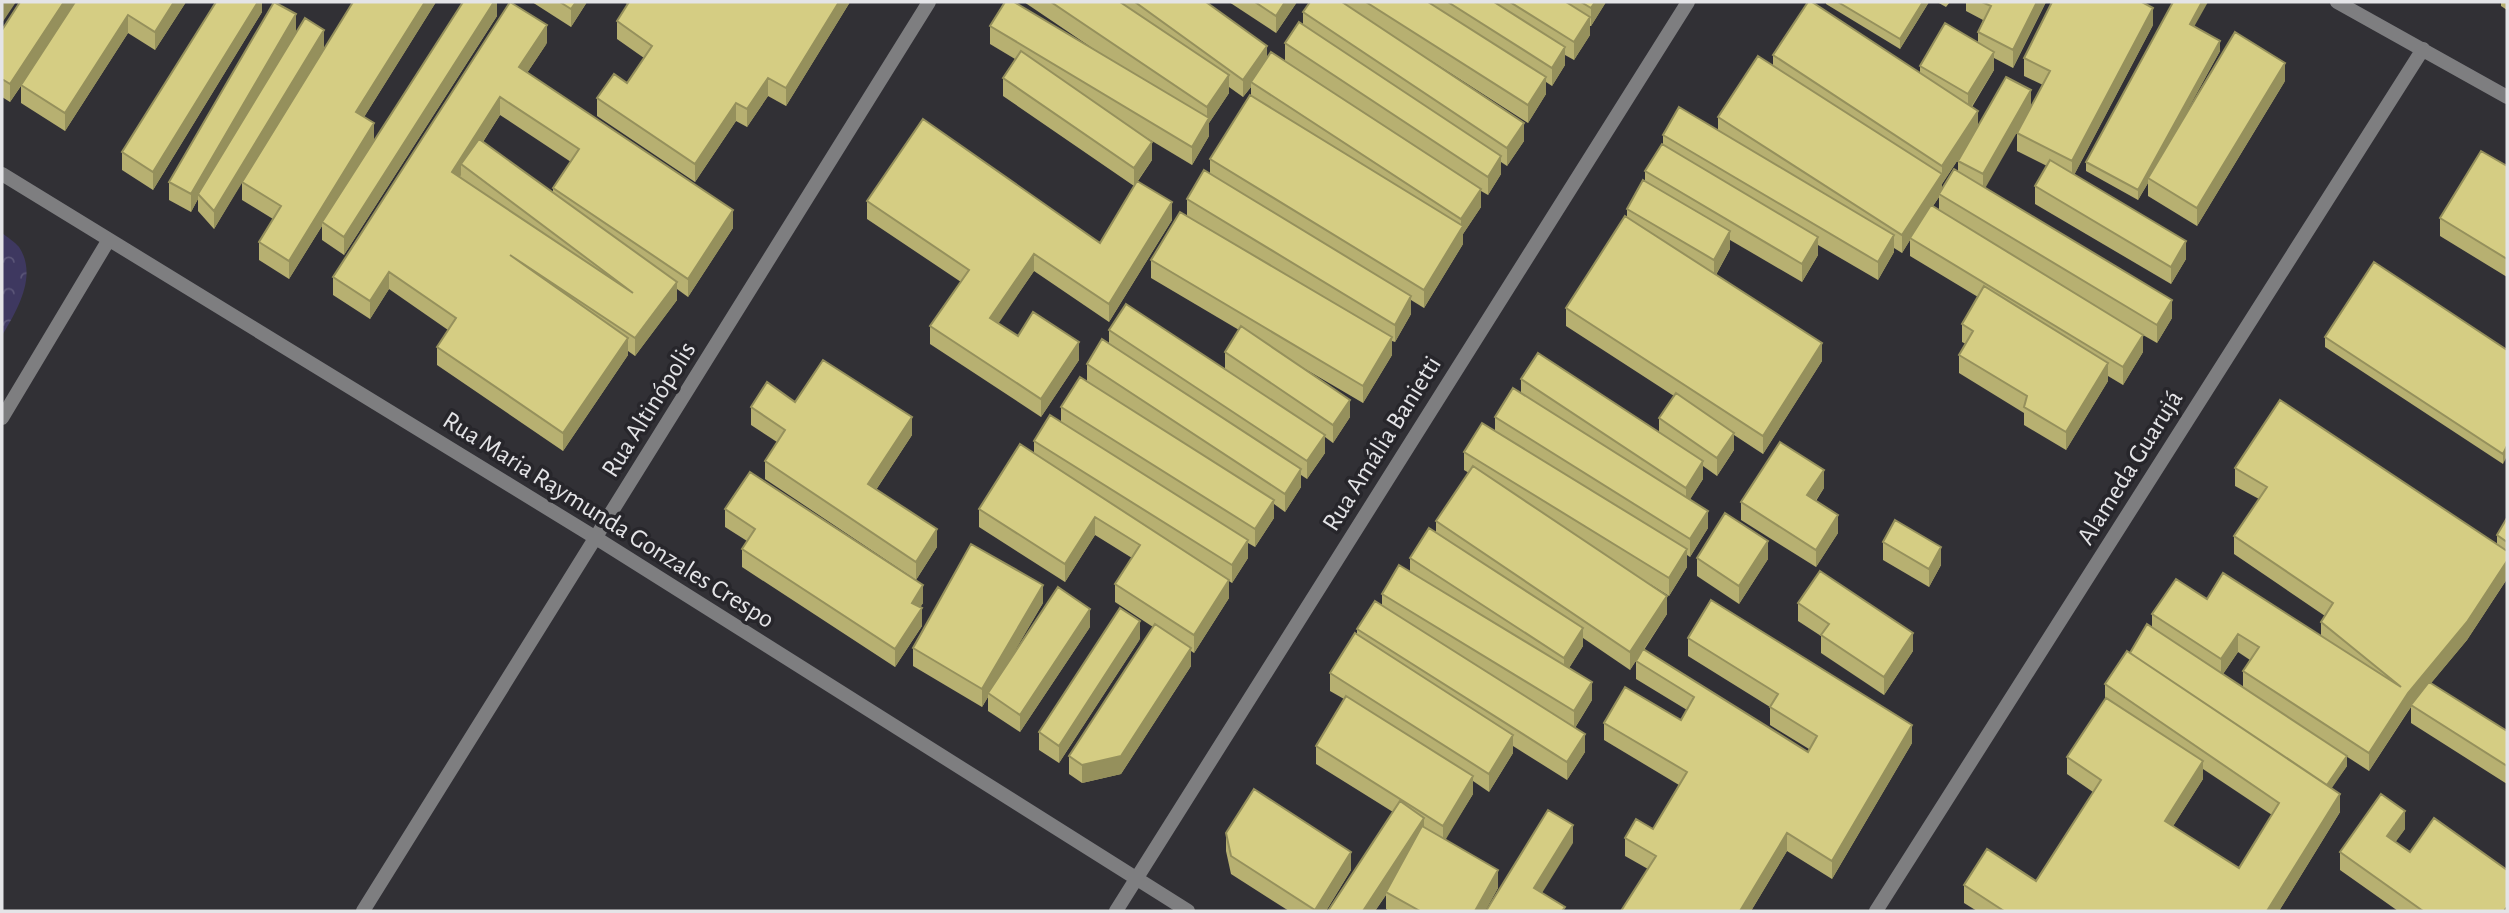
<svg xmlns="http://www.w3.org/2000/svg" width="2509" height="913" viewBox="0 0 2509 913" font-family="'Alegreya Sans',sans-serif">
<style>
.park{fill:url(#park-crowns)}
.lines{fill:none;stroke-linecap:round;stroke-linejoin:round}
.minor{stroke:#7e7e80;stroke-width:14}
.wall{fill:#b7b071;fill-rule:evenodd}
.shaded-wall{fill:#95905c}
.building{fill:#d5cd83;stroke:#95905c;stroke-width:2}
.labels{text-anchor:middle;stroke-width:7;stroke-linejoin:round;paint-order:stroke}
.street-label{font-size:26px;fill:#e4e4e7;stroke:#27262b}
</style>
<defs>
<pattern id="park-crowns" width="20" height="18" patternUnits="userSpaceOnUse" patternTransform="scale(1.75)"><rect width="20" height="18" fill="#3e3860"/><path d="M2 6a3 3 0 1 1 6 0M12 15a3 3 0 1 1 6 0" fill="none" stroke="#5a5577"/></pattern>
</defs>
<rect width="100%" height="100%" fill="#313035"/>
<path class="park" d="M2,233C7,237 15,242 19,247C38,276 17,310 2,336Z"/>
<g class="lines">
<path class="minor" d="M2337,2L2507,97
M2,174L596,538L1188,911
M2,418L108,241
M363,911L929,2
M1116,911L1688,2
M1876,911L2423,49"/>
</g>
<path class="wall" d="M186,2L155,50L128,33L65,131L21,103V86L10,102L2,97V30Z
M262,2V12L153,190L122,170V152Z
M436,2L364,117L374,141L497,2V16L344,255L322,240V226L289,279L259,260V242L273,219L242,200V182L214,229L198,211V199L191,212L169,200V182L296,32L278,63L324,48L249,171Z
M532,2H587L571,27Z
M623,2H850L786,106L768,96L747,127L736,121L695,182L597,116V98L627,83L644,58L617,39V21L628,4Z
M1024,2H1206L1267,58L1285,61V43L1303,25V12L1310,2H1606L1591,26H1590V35L1574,60L1565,55V65L1552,86L1546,82V94L1528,123L1430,60L1524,141L1507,166L1501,162V174L1488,195L1481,191V207L1463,234V244L1424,308L1411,300V314L1395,342L1392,341V355L1363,403L1300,366L1350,417L1333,443L1325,437V453L1307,479L1301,475V487L1285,512L1274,504V518L1255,547L1248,543V558L1232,583L1229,581V598L1194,653L1191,651V666L1121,774L1082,783L1069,774V756L1153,627L1115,602V584L1132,558L1095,535L1065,582L979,527V509L1034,454V441L1061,422V407L1087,381V364L1109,344V330L1225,369V352L1239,330L1151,278V260L1187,215V199L1210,174V159L1251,96V87L1243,97L1229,87V93L1209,123V136L1192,165L1137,132L1152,160L1138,181L1172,220L1109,322L1034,271L998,323L1018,336L1079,360L1041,417L930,344V326L961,282L867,219V201L1100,243L1134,186L1003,96V78L1015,59L990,44V26L1101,54Z
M1229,2H1297L1276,33Z
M1826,2H1929L1900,49L1826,4Z
M1937,2H1950L1946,7Z
M1966,2H2046L2013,68L1994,58V70L1972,107L1978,125L1985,188L2172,318L2157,343L2143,335V352L2123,385L2108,376V381L2066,450L2024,425V413L1959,373V355L1966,344L1962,342V324L1978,297L1910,256V240L1902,253L1894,248V252L1878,280L1818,245V255L1802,282L1730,240V249L1716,275L1822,361L1763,454L1734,435V450L1717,476L1703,466V479L1690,499L1708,528L1690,557L1687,555V567L1669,596L1650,584L1667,614L1644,650L1808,752L1809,749L1770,725V707L1688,656V638L1912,743L1832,879L1787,851L1751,911H1621L1648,869L1625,856V838L1653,829L1679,785L1604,740V723L1681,720L1687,710L1636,679V661L1639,656L1630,670L1583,638V646L1569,668L1592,700L1575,728L1585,752L1567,780L1513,746V753L1489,792L1473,781V794L1445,839L1498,888L1485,911H1389L1386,909V895L1375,911L1393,812L1316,764V746L1344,699L1330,691V673L1357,635V629L1382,605V594L1410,571V558L1436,533V521L1469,473L1464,470V452L1495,431V417L1521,393V379L1659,432V418L1674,396L1566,326V308L1627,217V209L1645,181V171L1663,145V135L1718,130V117L1773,65V55L1920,73V66L1978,42V32L1983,20L1966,11ZM1963,152L1958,161V171L1942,189V184ZM1939,197V210L1933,206Z
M2501,2H2507V10L2501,6Z
M2153,25L2074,175L2186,259L2171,284L2035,204V186L2047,166L2017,151V133L2043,85L2024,76V58Z
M2194,27L2220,51L2179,125L2285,81L2197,226L2148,196V183L2138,200L2086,171V162Z
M547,43L527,73L733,228L688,297L677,289V300L635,356L628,351V355L563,451L437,365V347L448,330L389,289L370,319L333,295V277ZM500,115L571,162L553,188V193L483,142Z
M2507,166V277L2440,236V218Z
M2325,337L2507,350L2503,464L2325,347Z
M795,402L912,435L876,490L937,547L916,580L765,479V461L777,442L751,425V407Z
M2235,468L2497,544V535L2507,518V579L2467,640L2431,683L2507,731V784L2411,723V707L2369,771L2332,747L2347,766L2331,788L2340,812L2279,911H1977L1964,903V885L2036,881L2093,792L2067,774V757L2105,700V684L2152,627V614L2207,599L2321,636V622L2325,616L2234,554V536L2259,499L2235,486ZM2238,652L2250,660L2243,671V688L2223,674ZM2203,769L2272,815L2239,868L2173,826L2203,779Z
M1824,488L1816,501L1838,533L1816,567L1741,520V502Z
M725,509L923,603L920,607L922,626L895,667L742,567V549L747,541L725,527Z
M1883,542L1941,565L1929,587L1883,560Z
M1697,558L1768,559L1739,604L1697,576Z
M1043,603L1008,662L1090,627L1020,732L988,711V697L982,707L913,666V648Z
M1798,603L1913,651L1884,695L1821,653V636L1798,621Z
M1140,639L1059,763L1039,750V732Z
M2405,829L2395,842L2507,911H2398L2340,870V852Z
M1226,833L1351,870L1326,911H1289L1231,874L1226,851Z"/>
<path class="shaded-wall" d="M4,2H16L2,23V5Z
M64,2H76L10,102V84Z
M174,2H186L155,50V32Z
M258,2H262V12L153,190V172Z
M425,2H436L356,130V112Z
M494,2H497V16L344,255V237Z
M576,2H587L571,27V9Z
M839,2H850L786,106V88Z
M1285,2H1297L1276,33V16Z
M1595,2H1606L1591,26V8Z
M1923,2H1929L1900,49V39Z
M2037,2H2046L2013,68V50Z
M2202,2H2208L2190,34V24Z
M2153,8V25L2072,179V161Z
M296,14V32L200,196L198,194V199L191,212V194Z
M128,15V33L65,131V113Z
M1590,17V35L1574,60V42Z
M547,25V43L519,85V67Z
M324,30V48L214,229V211Z
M2220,41V51L2150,179L2148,178V183L2138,200V190Z
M1267,46V64L1251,82V87L1243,97V80Z
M1565,47V65L1552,86V68Z
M1994,52V70L1968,112V94Z
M2285,63V81L2197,226V208Z
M1229,75V93L1209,123V136L1192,165V147L1207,120V107Z
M1546,77V94L1528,123V105Z
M768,78V96L747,127V109Z
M2031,90V108L1983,192V174Z
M500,97V115L466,168L461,164V175L452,190V172Z
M736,103V121L695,182V164Z
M1978,111V129L1942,184V166Z
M374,123V141L322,222V226L289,279V261Z
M1524,123V141L1507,166V148Z
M1152,142V160L1134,186V168Z
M1501,156V174L1488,195V177Z
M1942,174V192L1939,194V197L1911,239L1910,238V240L1902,253V235Z
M1481,189V207L1463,234V244L1424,308V290L1461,229V219Z
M1172,202V220L1109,322V304Z
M733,210V228L688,297V279Z
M1730,231V249L1714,278V260Z
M1894,235V252L1878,280V262Z
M1818,237V255L1802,282V264Z
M2186,241V259L2171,284V267Z
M1034,254V271L990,336V318Z
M389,272V289L370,319V301Z
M677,282V300L635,356V338Z
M1411,296V314L1395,342V325Z
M2172,300V318L2157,343V325Z
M2143,335V352L2123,385V367Z
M1392,337V355L1363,403V386Z
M628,338V355L563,451V433Z
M1079,342V360L1041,417V399Z
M1822,343V361L1763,454V436Z
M2108,363V381L2066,450V432Z
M1350,400V417L1333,443V425Z
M912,417V435L868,502V484Z
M1734,433V450L1717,476V458Z
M1325,435V453L1307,479V461Z
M2507,446V456L2503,464V454Z
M1703,461V479L1686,506V488Z
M1301,469V487L1285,512V494Z
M1824,470V488L1807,513V495Z
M1274,500V518L1255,547V529Z
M1708,511V528L1690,557V539Z
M1838,515V533L1816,567V550Z
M1095,517V535L1065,582V564Z
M937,529V547L916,580V562Z
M1248,540V558L1232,583V565Z
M1768,541V559L1739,604V586Z
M1941,547V565L1929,587V569Z
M1687,549V567L1669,596V578Z
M2507,561V579L2467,640L2408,711L2369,771V753L2408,693Z
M1229,580V598L1194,653V635Z
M923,585V603L912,620V603Z
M1043,585V603L990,694L988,693V697L982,707V689Z
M1667,596V614L1630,670V652Z
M922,608V626L895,667V649Z
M1090,609V627L1020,732V715Z
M1140,621V639L1059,763V746Z
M1583,628V646L1564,676V658Z
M1913,633V651L1884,695V677Z
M2238,634V652L2221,677V659Z
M1191,648V666L1121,774L1082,783V765Z
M1592,682V700L1574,729V711Z
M1912,725V743L1832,879V861Z
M1585,734V752L1567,780V762Z
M1513,735V753L1489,792V774Z
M2347,756V766L2325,798V788Z
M2203,761V779L2165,839V821Z
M1473,776V794L1443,844V826Z
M2340,794V812L2279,911H2267Z
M2405,811V829L2387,854V836Z
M1424,818V835L1386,892V895L1375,911H1363Z
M1573,825V843L1534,906V888Z
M1787,833V851L1751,911H1740Z
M1351,852V870L1326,911H1315Z
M1498,870V888L1485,911H1475Z"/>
<path class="building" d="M20,2H64L10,84L2,79V30Z
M75,2H174L155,32L128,15L65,113L21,85Z
M216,2H258L153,172L122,152Z
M274,2L296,14L191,194L169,182Z
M353,2H425L356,112L374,123L289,261L259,242L281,206L242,182Z
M463,2H494L344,237L322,222Z
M510,2L547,25L519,67L733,210L688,279L553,188L579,149L500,97L452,172L633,293L461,164L479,139L677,282L635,338L510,255L628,338L563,433L437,347L456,318L389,272L370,301L333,277Z
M560,2H576L571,9Z
M629,2H839L786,88L768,78L747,109L736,103L695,164L597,98L614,74L627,83L652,46L617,21Z
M1005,2H1014L1209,118L1192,147L990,26Z
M1051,2H1120L1229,75L1207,107Z
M1135,2H1206L1267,46L1243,80Z
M1255,2H1285L1276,16Z
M1310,2H1342L1524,123L1507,148L1303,12Z
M1366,2H1428L1546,77L1528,105Z
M1448,2H1494L1565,47L1552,68Z
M1510,2H1566L1590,17L1574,42Z
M1581,2H1595L1591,8Z
M1808,2H1812L1978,111L1942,166L1773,55Z
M1838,2H1923L1900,39Z
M1982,2H2037L2013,50L1978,32L1991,6Z
M2052,2H2142L2153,8L2072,161L2017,133L2050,71L2024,58Z
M2173,2H2202L2190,24L2220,41L2138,190L2086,162Z
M305,18L324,30L214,211L198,194Z
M1299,22L1501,156L1488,177L1285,43Z
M1945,23L1994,52L1968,94L1920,66Z
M2235,32L2285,63L2197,208L2148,178Z
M1021,51L1152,142L1134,168L1003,78Z
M1271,52L1481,189L1461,219L1251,82Z
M1758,56L1942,174L1902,235L1718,117Z
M2006,77L2031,90L1983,174L1958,161Z
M1250,95L1463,226L1424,290L1210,159Z
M1679,107L1894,235L1878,262L1663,135Z
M923,119L1100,243L1137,181L1172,202L1109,304L1034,254L990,318L1018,336L1033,312L1079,342L1041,399L930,326L969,270L867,201Z
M1662,144L1818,237L1802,264L1645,171Z
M2481,151L2507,166V259L2440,218Z
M2050,160L2186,241L2171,267L2035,186Z
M1954,169L2172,300L2157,325L1939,194Z
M1204,170L1411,296L1395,325L1187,199Z
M1643,180L1730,231L1714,260L1627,209Z
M1931,205L2143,335L2123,367L1910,238Z
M1180,212L1392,337L1363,386L1151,260Z
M1625,216L1822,343L1763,436L1566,308Z
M2374,262L2507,350V446L2503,454L2325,337Z
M1984,286L2108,363L2066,432L2024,407L2027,396L1959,355L1973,331L1962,324Z
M1126,304L1325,435L1307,461L1109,330Z
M1241,326L1350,400L1333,425L1225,352Z
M1102,339L1301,469L1285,494L1087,364Z
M1538,353L1703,461L1686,488L1521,379Z
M823,360L912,417L868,484L937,529L916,562L765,461L785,430L751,407L767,382L795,402Z
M1080,377L1274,500L1255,529L1061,407Z
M1513,388L1708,511L1690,539L1495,417Z
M1676,393L1734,433L1717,458L1659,418Z
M2280,400L2507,551V561L2467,622L2408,693L2369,753L2243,671L2259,647L2238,634L2221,659L2152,614L2176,579L2207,599L2223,573L2401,687L2321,622L2333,603L2234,536L2267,487L2235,468Z
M1050,415L1248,540L1232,565L1034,441Z
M1482,423L1687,549L1669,578L1464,452Z
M1780,442L1824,470L1807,495L1838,515L1816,550L1741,502Z
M1020,444L1229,580L1194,635L1115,584L1140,545L1095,517L1065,564L979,509Z
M1473,466L1667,596L1630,652L1436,521Z
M750,472L923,585L912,603L922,608L895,649L742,549L755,529L725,509Z
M1725,513L1768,541L1739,586L1697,558Z
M2507,518V542L2497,535Z
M1895,520L1941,547L1929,569L1883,542Z
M1429,528L1583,628L1564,658L1410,558Z
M971,544L1043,585L982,689L913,648Z
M1399,565L1592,682L1574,711L1382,594Z
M1820,571L1913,633L1884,677L1821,635L1829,624L1798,603Z
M1058,587L1090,609L1020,715L988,693Z
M1711,600L1912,725L1832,861L1787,833L1740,911H1621L1656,856L1625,838L1636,819L1653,829L1687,772L1604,723L1625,687L1681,720L1694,697L1636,661L1643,649L1808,752L1817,736L1770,707L1778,694L1688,638Z
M1375,601L1585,734L1567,762L1357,629Z
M1120,608L1140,621L1059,746L1039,732Z
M1155,624L1191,648L1121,756L1082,765L1069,756Z
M2147,624L2347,756L2327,785L2130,653Z
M1355,633L1513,735L1489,774L1330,673Z
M2127,651L2340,794L2267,911H2004L1964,885L1987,849L2036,881L2101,780L2067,757L2106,698L2203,761L2165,821L2239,868L2279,803L2105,684Z
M2429,682L2507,731V766L2411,705Z
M1346,696L1473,776L1443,826L1316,746Z
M1254,789L1351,852L1315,910L1231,856L1226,833Z
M2381,794L2405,811L2387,836L2410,852L2434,818L2507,870V907L2504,911H2423L2340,852Z
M1400,801L1424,818L1363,911H1328Z
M1548,810L1573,825L1534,888L1565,907L1562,911H1486Z
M1422,826L1498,870L1475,911H1420L1386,892Z"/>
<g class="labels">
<g class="street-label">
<text transform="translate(648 409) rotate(-58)" y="9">Rua Altinópolis</text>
<text transform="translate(1381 443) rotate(-58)" y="9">Rua Amália Banietti</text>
<text transform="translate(2129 467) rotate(-58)" y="9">Alameda Guarujá</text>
<text transform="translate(609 519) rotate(32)" y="9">Rua Maria Raymunda Gonzales Crespo</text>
</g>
</g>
<rect width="2509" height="913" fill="none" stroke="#e4e4e7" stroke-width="7"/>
</svg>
